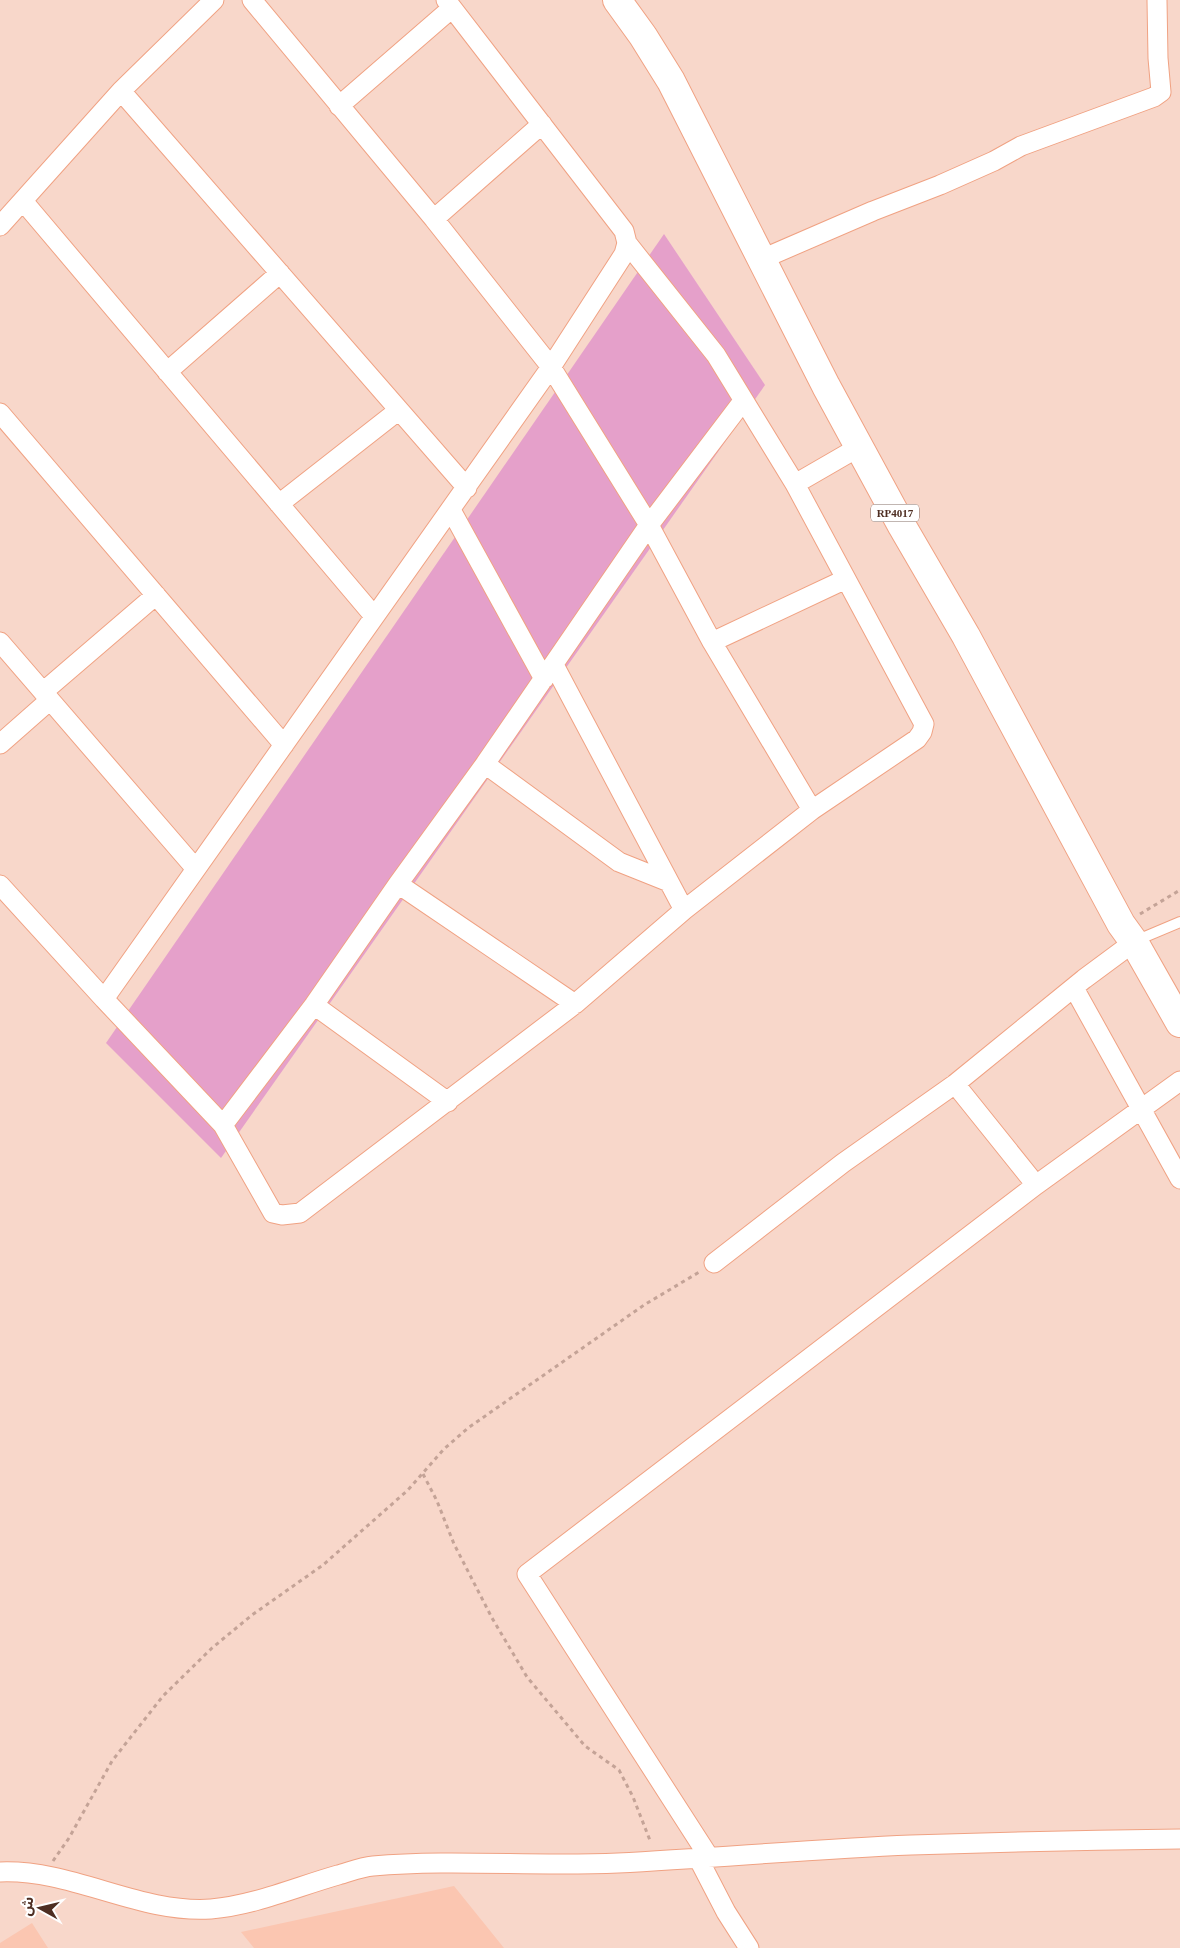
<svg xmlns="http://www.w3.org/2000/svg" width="1180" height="1948" viewBox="0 0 1180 1948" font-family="'Times New Roman','Noto Sans Arabic',serif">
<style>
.built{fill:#fbc6b1}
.green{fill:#e5a0ca}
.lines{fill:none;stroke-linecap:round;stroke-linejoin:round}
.service-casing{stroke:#f0a283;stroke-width:12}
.minor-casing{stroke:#f0a283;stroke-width:21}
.primary-casing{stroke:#f0a283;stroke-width:30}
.path{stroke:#c4a397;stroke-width:3;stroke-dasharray:4 4;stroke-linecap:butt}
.service{stroke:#fff;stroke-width:10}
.minor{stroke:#fff;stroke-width:19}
.primary{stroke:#fff;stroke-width:28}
.labels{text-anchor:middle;stroke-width:4.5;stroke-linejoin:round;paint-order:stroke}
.shield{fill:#fff;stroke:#836d64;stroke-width:1}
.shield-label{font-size:11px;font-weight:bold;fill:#4e2e22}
</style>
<rect width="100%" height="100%" fill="#f8d7ca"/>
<path class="built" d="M454,1886L504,1948H254L241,1932Z
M32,1923L48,1948H0V1943Z"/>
<path class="green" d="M664,234L765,385L221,1158L106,1043Z"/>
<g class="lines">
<g class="service-casing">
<path id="service" d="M1135,941L1180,922"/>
</g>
<g class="minor-casing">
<path id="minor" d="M252,0L434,219L551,367L649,525L712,642L812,810L917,739L922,732L924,724L795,484L716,355L627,243
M121,91L467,488
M339,106L452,8
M23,201L374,616
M434,219L542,124
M0,226L121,91L214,0
M762,259L873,211L940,185L994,161L1021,146L1154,97L1161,92L1158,58L1157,0
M167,372L280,273
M0,413L284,745
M795,484L859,447
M279,504L399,410
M451,510L544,679
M0,642L196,869
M712,642L846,579
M554,665L684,910
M43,692L156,595
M0,744L50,700
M485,764L619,862L669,882
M398,884L575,1004
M0,885L104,999L551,367L624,254L627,243L624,231L446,0
M1074,988L1180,1179
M104,999L223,1125L314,1005L398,884L485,764L649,525L743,401
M314,1005L448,1102
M955,1084L1036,1185
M223,1125L273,1213L282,1215L300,1213L575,1004L684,910L812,810
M714,1263L843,1163L955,1084L1084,979L1134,942
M709,1857L527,1574L1036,1185L1180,1081
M698,1858L726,1912L749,1948
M0,1872C73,1869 139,1914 211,1909C255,1905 296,1887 338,1875C349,1872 361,1867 373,1866C454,1859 536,1867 618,1863C716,1858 813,1849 911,1845C1000,1842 1090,1840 1180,1839"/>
</g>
<g class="primary-casing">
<path id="primary" d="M617,0L643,36L671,81L826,386L902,526L966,636L1121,924L1134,942L1180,1023"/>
</g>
<path class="path" d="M1140,914L1180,890
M423,1474L437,1501L454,1544L492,1618L527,1677L585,1746L619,1770L633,1797L651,1843
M53,1861L69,1838L112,1761L163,1696L212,1648L252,1615L323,1565L408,1490L444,1449L468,1428L644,1305L701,1271"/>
<use href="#service" class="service"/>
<use href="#minor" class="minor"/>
<use href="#primary" class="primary"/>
</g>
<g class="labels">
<rect class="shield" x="871" y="504.5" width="48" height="17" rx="4"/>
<g class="shield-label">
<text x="895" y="517">RP4017</text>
</g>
</g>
<g transform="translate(40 1908) rotate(278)" stroke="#ffffff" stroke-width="4" paint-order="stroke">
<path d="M0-4L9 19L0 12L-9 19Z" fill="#4e2e22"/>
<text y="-8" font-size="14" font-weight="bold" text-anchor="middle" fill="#4e2e22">ش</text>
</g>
</svg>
